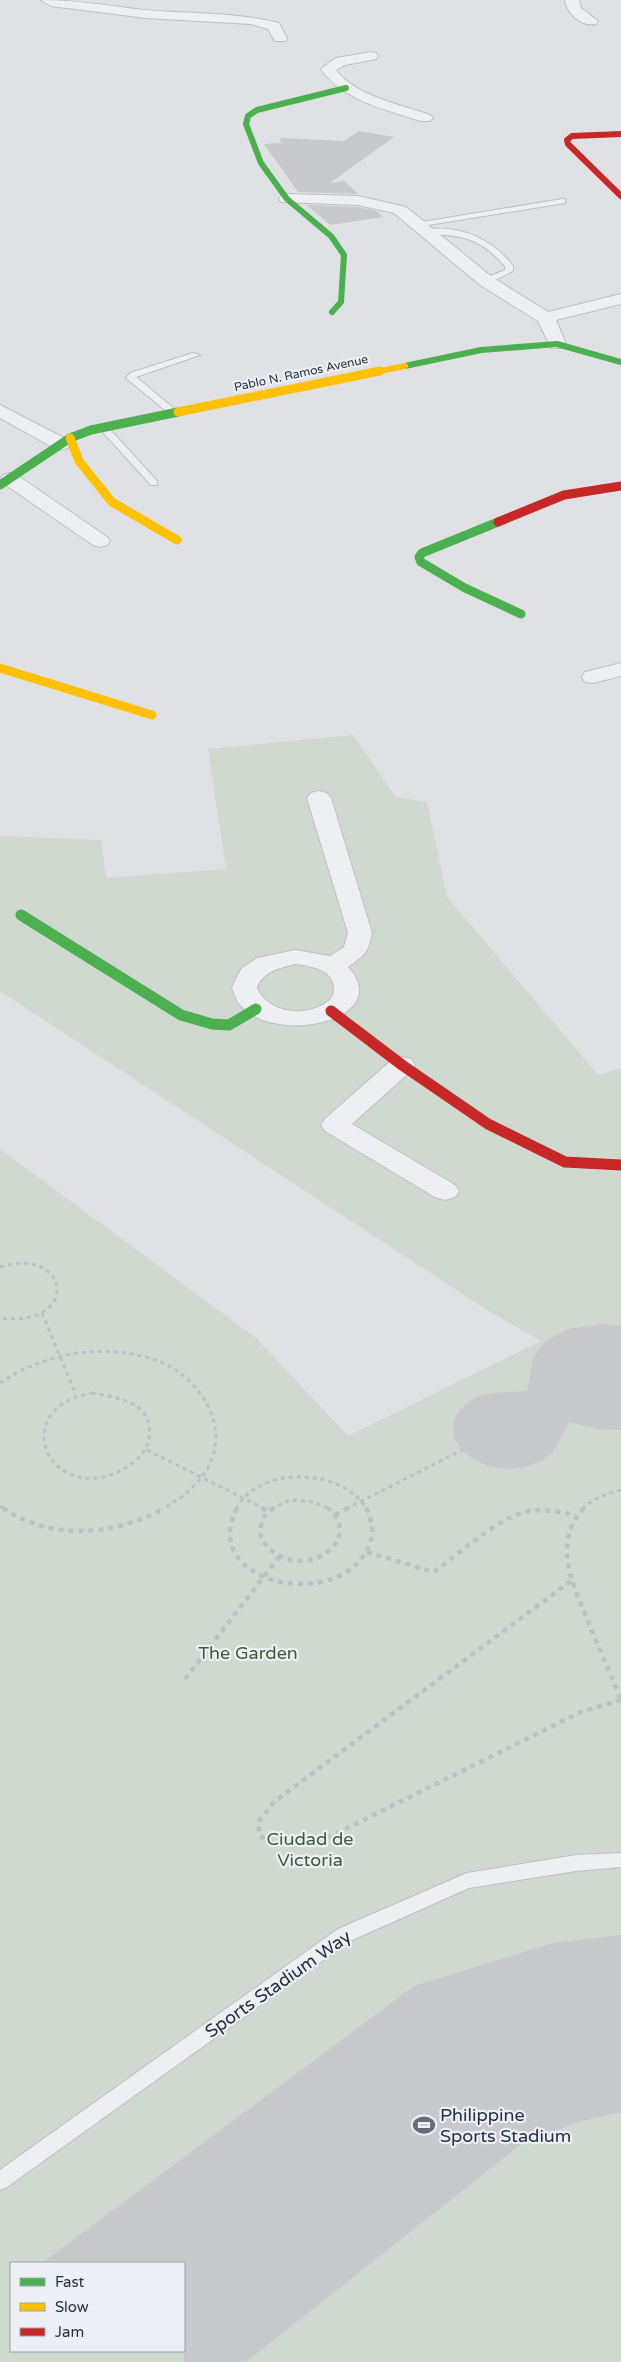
<svg xmlns="http://www.w3.org/2000/svg" width="621" height="2362" viewBox="0 0 621 2362" font-family="'Varela Round',sans-serif">
<style>
.green{fill:#d0d9cf;fill-rule:evenodd}
.building{fill:#c7c9cc}
.lines{fill:none;stroke-linecap:round;stroke-linejoin:round}
.lane-casing{stroke:#bdbfc2;stroke-width:2}
.street-casing{stroke:#bdbfc2;stroke-width:2}
.path-far1{stroke:#bdc0c4;stroke-width:3;stroke-dasharray:4 4;stroke-linecap:butt}
.path{stroke:#bdc0c4;stroke-width:4.5;stroke-dasharray:5 5;stroke-linecap:butt}
.lane{fill:#eeeff2;fill-rule:evenodd}
.street{fill:#eeeff2;fill-rule:evenodd}
.fast-far2{stroke:#4caf50;stroke-width:6}
.fast-far1{stroke:#4caf50;stroke-width:9}
.fast{stroke:#4caf50;stroke-width:11}
.slow-far1{stroke:#ffc107;stroke-width:6}
.slow{stroke:#ffc107;stroke-width:9}
.jam-far2{stroke:#c62828;stroke-width:6}
.jam-far1{stroke:#c62828;stroke-width:9}
.jam{stroke:#c62828;stroke-width:11}
.labels{text-anchor:middle;stroke-width:4.5;stroke-linejoin:round;paint-order:stroke}
.far-street-label{font-size:12px;fill:#25303f;stroke:#ecf0f5}
.near-park-label{font-size:18px;fill:#3c5b32;stroke:#ecf0f5}
.near-street-label{font-size:18px;fill:#25303f;stroke:#ecf0f5}
.near-poi-label{font-size:18px;fill:#25303f;stroke:#ecf0f5;text-anchor:start}
</style>
<rect width="100%" height="100%" fill="#dfe1e4"/>
<path class="green" d="M353,735L396,797L427,802L447,897L598,1075L621,1068V2362H0V1149L256,1338L348,1436L541,1341L490,1312L0,991V836L101,840L106,878L226,869L208,749ZM11,2263H184V2351H11Z"/>
<path class="building" d="M359,131L394,137L330,183L344,181L358,194L298,192L264,144L281,143L280,138L344,141Z
M307,205L358,207L377,211L383,217L330,225Z
M601,1324L621,1326V1430L596,1429L569,1422L553,1452L543,1460L527,1467L509,1469L491,1467L474,1460L462,1450L454,1438L453,1425L457,1413L467,1403L479,1396L493,1393L527,1391L533,1360L541,1346L554,1336L568,1329Z
M621,1935V2112L582,2121L524,2142L246,2362H184V2263H42L414,1986L553,1943Z"/>
<g class="lines">
<g class="lane-casing">
<path id="lane" d="M562,199H565V203L416,227L412,225L416,223Z
M421,230C457,224 491,237 513,266V271L489,283H483V279L505,270V266C479,237 462,235 424,234L420,232Z
M193,353L200,355L136,377L177,411V415H171L126,378L130,373Z
M100,425H106L157,481V485H151L100,429Z
M621,1853V1867L576,1871L469,1888L350,1941L7,2187L0,2190V2170L338,1929L467,1873L576,1855Z"/>
</g>
<g class="street-casing">
<path id="street" d="M41,0C76,0 110,6 145,10C190,14 235,12 279,23L287,38L285,41H275L268,29L251,24L146,18L51,6Z
M565,0H579L581,8L598,21L596,24C582,27 567,14 565,0Z
M371,52L376,53L378,56L376,59L345,65L336,70C357,97 400,104 430,115L433,118L430,121H420C385,109 343,101 321,69L336,58Z
M287,194L358,196L406,207L492,277L548,312L621,294V304L556,320L566,344L563,348H551L538,321L480,285L394,213L358,205L281,202L279,199L281,196Z
M0,405L68,440L70,444L68,448L61,450L54,448L0,418Z
M10,473L17,475L107,537L110,541L107,545L100,547L93,545L3,483L0,479L3,475Z
M621,663V676L593,683L585,682L582,677L585,672Z
M319,791L327,793L331,798L372,933C368,953 365,955 348,967C396,1019 276,1047 240,1005C236,1000 234,993 232,987L241,969L257,958L295,950L330,956L344,947L348,933L307,798L311,793ZM295,964C310,966 334,969 334,989C334,994 332,999 327,1002C306,1018 266,1013 257,987C264,971 279,968 295,964Z
M402,1057L411,1059L415,1065L411,1071L352,1124L455,1185L459,1191L455,1197L445,1200L435,1197L325,1131L321,1125L325,1119L393,1059Z"/>
</g>
<path class="path-far1" d="M0,1267C71,1245 81,1328 0,1318
M42,1313L76,1395
M0,1383C45,1353 100,1343 153,1359C197,1373 233,1425 207,1469C197,1487 179,1500 162,1509
M92,1393C119,1398 154,1402 149,1438C148,1448 140,1458 133,1463C55,1518 0,1409 92,1393Z
M147,1450L265,1509
M0,1506L5,1509
M236,1509C260,1464 342,1468 367,1509
M271,1509L290,1500L314,1502L330,1509
M346,1509L462,1450
M582,1509C594,1498 605,1494 621,1490"/>
<path class="path" d="M3,1508C51,1541 115,1536 164,1508
M237,1508C199,1582 328,1610 364,1555C375,1540 374,1524 366,1508
M262,1508L268,1511
M274,1508C265,1512 261,1521 260,1530C260,1538 265,1545 271,1550C307,1581 365,1539 328,1508
M584,1508C550,1544 575,1589 590,1626C600,1651 611,1675 621,1700
M335,1515L348,1508
M367,1552L434,1572C457,1555 502,1515 529,1511C545,1509 561,1512 576,1515
M571,1581L274,1802L259,1821V1835C280,1850 297,1846 321,1841L581,1712L621,1700
M185,1679L279,1557"/>
<use href="#lane" class="lane"/>
<use href="#street" class="street"/>
<path class="fast-far2" d="M332,312L341,302L344,255L331,236L287,199L261,163L246,124L248,116L257,110L346,88
M405,366L481,350L557,344L621,362"/>
<path class="fast-far1" d="M0,485L70,438L91,430L178,412
M498,522L422,553L419,557L421,562L465,588L521,614"/>
<path class="fast" d="M21,915L181,1015L212,1024L229,1025L256,1009"/>
<path class="slow-far1" d="M374,372L405,366"/>
<path class="slow" d="M178,412L380,371
M70,438L79,461L112,502L177,540
M0,668L152,715"/>
<path class="jam-far2" d="M621,134L572,136L567,140L568,144L621,196"/>
<path class="jam-far1" d="M498,522L564,495L621,486"/>
<path class="jam" d="M331,1011L402,1065L488,1124L565,1162L621,1165"/>
</g>
<defs>
<g id="stadium-bare" transform="scale(1.725)"><path d="M0-5a6.5 5 0 1 0 0 10a6.5 5 0 1 0 0-10ZM-3.5-1.8h7v3.6h-7Z" fill="#666e79" stroke="#ecf0f5" stroke-width="2.5" paint-order="stroke"/></g>
</defs>
<g fill-rule="evenodd">
<use href="#stadium-bare" x="424" y="2125"/>
</g>
<g class="labels">
<g class="far-street-label">
<text transform="translate(301 373) rotate(-12)" y="4">Pablo N. Ramos Avenue</text>
</g>
<g class="near-park-label">
<text x="248" y="1659">The Garden</text>
<text x="310" y="1845">Ciudad de<tspan x="310" dy="21">Victoria</tspan></text>
</g>
<g class="near-street-label">
<text transform="translate(278 1984) rotate(-35)" y="6">Sports Stadium Way</text>
</g>
<g class="near-poi-label">
<text x="440" y="2121">Philippine<tspan x="440" dy="21">Sports Stadium</tspan></text>
</g>
</g>
<rect x="10" y="2262" width="175" height="90" fill="#ecf0f5" stroke="#9ca3ac"/>
<rect x="20" y="2278" width="25" height="8" fill="#4caf50" stroke="#9ca3ac"/>
<text x="55" y="2287" font-size="15" fill="#25303f">Fast</text>
<rect x="20" y="2303" width="25" height="8" fill="#ffc107" stroke="#9ca3ac"/>
<text x="55" y="2312" font-size="15" fill="#25303f">Slow</text>
<rect x="20" y="2328" width="25" height="8" fill="#c62828" stroke="#9ca3ac"/>
<text x="55" y="2337" font-size="15" fill="#25303f">Jam</text>
</svg>
